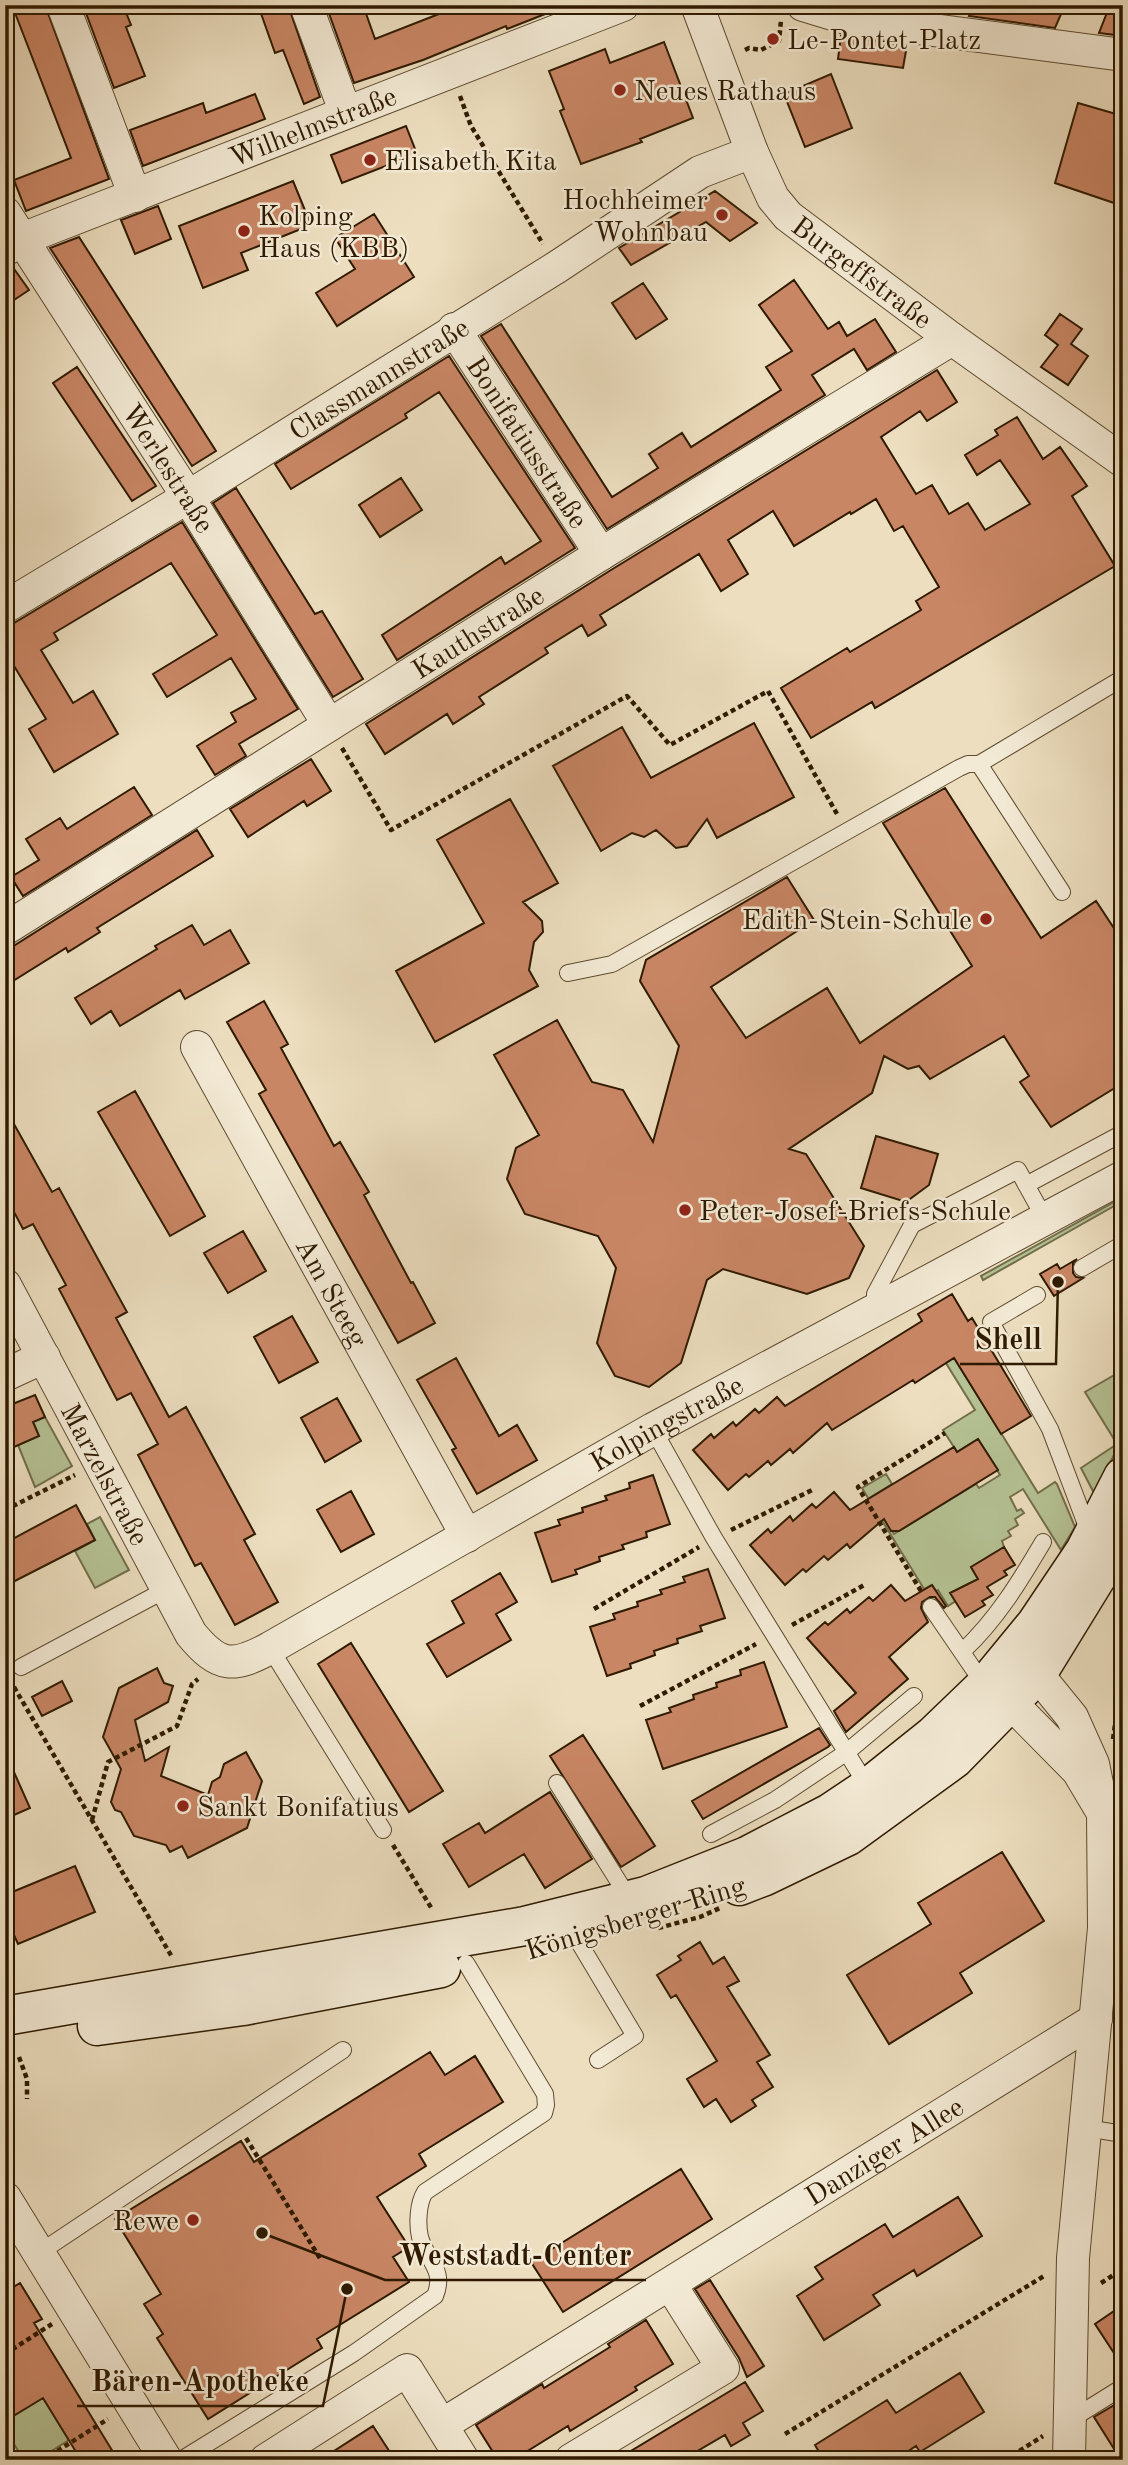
<svg xmlns="http://www.w3.org/2000/svg" width="1128" height="2465" viewBox="0 0 1128 2465" font-family="'Old Standard TT',serif">
<style>
.green{fill:#b5c294;stroke:#726e4a;stroke-width:2}
.building{fill:#c98665;stroke:#2f1a00;stroke-width:2}
.lines{fill:none;stroke-linecap:round;stroke-linejoin:round}
.service-casing{stroke:#5e4b30;stroke-width:18}
.minor-casing{stroke:#5e4b30;stroke-width:34}
.secondary-casing{stroke:#2f1a00;stroke-width:41}
.path{stroke:#2f1a00;stroke-width:4.5;stroke-dasharray:5 3.5;stroke-linecap:butt}
.service{stroke:#f3ead5;stroke-width:16}
.minor{stroke:#f3ead5;stroke-width:32}
.secondary{stroke:#f3ead5;stroke-width:38}
.poi-dot{fill:#8f2418;stroke:#f3ead5;stroke-width:2.5}
.labels{text-anchor:middle;stroke-width:5;stroke-linejoin:round;paint-order:stroke}
.poi-label{font-size:28px;fill:#2f1a00;stroke:#f3ead5;text-anchor:start}
.street-label{font-size:28px;fill:#2f1a00;stroke:#f3ead5}
.leader{fill:none;stroke:#2f1a00;stroke-width:2.5}
.callout-dot{fill:#2f1a00;stroke:#f3ead5;stroke-width:2.5}
.callout-label{font-size:30px;text-anchor:middle;font-weight:bold;fill:#2f1a00;stroke:#f3ead5;stroke-width:5;stroke-linejoin:round;paint-order:stroke}
</style>
<rect width="100%" height="100%" fill="#ecdebf"/>
<filter id="stains"><feTurbulence type="fractalNoise" baseFrequency=".00286" numOctaves="4"/><feColorMatrix values="0 0 0 0 .2 0 0 0 0 .09 0 0 0 0 .02 0 0 0 .5 -.17"/></filter>
<radialGradient id="worn" r=".72"><stop offset=".6" stop-color="#630" stop-opacity="0"/><stop offset="1" stop-color="#630" stop-opacity=".3"/></radialGradient>
<path class="green" d="M1123,1197V1201L983,1280L981,1276Z
M932,1321L1038,1493L1055,1482L1057,1484L1075,1527L1061,1550L1023,1489L1010,1497L1017,1511L1021,1509L1024,1513L1015,1519L1018,1525L1008,1531L1011,1536L1002,1541L1004,1547L971,1567L978,1579L965,1595L948,1606L938,1590L936,1591L932,1585L924,1589L862,1488L886,1474L892,1484L871,1497L894,1534L976,1484L979,1488L1000,1475L978,1439L957,1452L943,1430L975,1410L923,1326Z
M1123,1370V1438L1094,1493L1081,1468L1117,1444L1085,1392Z
M45,1417L72,1466L35,1487L18,1445L39,1436L33,1422Z
M100,1517L129,1570L95,1588L75,1551L95,1540L87,1524Z
M43,2398L69,2440L37,2460H24L5,2430V2421Z"/>
<path class="building" d="M12,5H45L109,179L26,211L14,180L71,158Z
M83,5H123L131,25L126,27L145,76L114,88Z
M258,5H288L320,97L304,104L283,50L275,53Z
M326,5H363L375,39L449,10L448,5L563,7L507,29L506,26L423,60L354,83Z
M973,5H1065L1055,28L969,16Z
M1110,5H1123V36L1099,33Z
M841,36L907,45L903,68L838,59Z
M664,42L693,118L640,139L642,142L581,164L560,111L564,109L549,71L605,49L610,63Z
M831,74L852,128L805,147L784,94Z
M255,94L265,119L143,166L130,130L203,103L206,113Z
M1078,103L1123,116V206L1055,183Z
M406,126L417,154L342,183L331,155Z
M293,181L311,225L241,253L248,270L203,288L179,226Z
M715,191L757,223L730,241L706,222L631,265L619,248Z
M158,206L171,239L135,254L121,220Z
M374,214L414,277L337,326L316,293L355,269L335,238Z
M79,237L216,451L192,466L50,248Z
M12,266L29,290L5,306V268Z
M794,280L828,329L839,322L847,336L875,319L896,352L867,370L854,349L812,375L825,395L607,529L481,336L501,324L612,497L658,468L649,454L682,433L691,447L781,390L766,367L792,351L759,305Z
M643,283L667,319L636,339L612,303Z
M1060,314L1082,329L1071,344L1088,356L1068,385L1041,367L1058,345L1045,335Z
M449,356L575,548L397,660L382,635L501,557L505,564L541,541L439,392L405,414L407,418L291,489L275,464Z
M77,367L156,486L132,501L53,383Z
M937,370L957,402L927,421L920,411L881,437L916,494L932,485L949,514L968,503L985,530L1030,504L1000,460L977,475L965,455L998,435L995,430L1017,417L1043,459L1060,447L1087,486L1072,496L1115,566L875,708L872,702L811,738L781,688L847,648L850,652L921,610L916,601L939,587L903,526L894,531L876,499L851,514L850,512L794,546L773,511L728,540L748,574L721,591L699,554L600,615L606,625L588,636L582,625L545,648L548,653L479,697L484,704L453,724L447,714L385,754L366,724L611,570Z
M401,478L422,510L380,537L359,505Z
M236,488L315,614L322,611L363,679L333,697L213,503Z
M182,522L298,709L239,744L246,756L215,775L197,746L236,722L231,713L256,699L231,658L167,697L153,674L217,635L171,563L54,633L58,640L41,650L73,703L93,691L118,734L54,772L29,729L46,719L5,651V625L14,623Z
M754,723L794,797L717,838L707,819L687,846L676,848L656,830L644,837L632,833L601,851L553,766L622,727L651,778Z
M311,759L331,791L307,806L304,801L248,837L230,809Z
M134,787L152,815L23,896L11,877L39,860L26,839L60,818L67,829Z
M945,788L1041,938L1096,901L1123,942V1083L1051,1127L1020,1082L1029,1076L1004,1036L930,1079L919,1066L908,1069L884,1056L872,1093L789,1149L806,1154L864,1246L849,1278L807,1294L723,1269L707,1280L681,1363L649,1387L615,1376L597,1343L616,1268L598,1236L525,1214L507,1179L516,1148L539,1135L494,1055L557,1020L592,1082L623,1090L653,1142L679,1046L640,981L646,960L787,877L814,920L711,987L746,1038L827,988L860,1043L972,966L883,823Z
M510,799L558,883L523,902L542,921L543,932L534,942L529,970L538,986L435,1042L396,971L484,923L437,840Z
M197,830L213,856L97,928L100,932L68,952L66,948L5,986V947L15,945Z
M192,925L204,945L230,930L249,963L185,999L180,990L120,1026L111,1011L91,1024L75,998L157,949L155,946Z
M264,1001L288,1044L281,1048L334,1146L340,1142L369,1192L364,1195L411,1283L413,1282L435,1323L398,1343L259,1094L266,1090L227,1022Z
M135,1091L205,1216L170,1236L98,1112Z
M5,1108L52,1192L59,1188L127,1312L116,1318L169,1417L186,1407L255,1534L244,1540L278,1602L235,1625L201,1563L195,1566L138,1455L158,1444L131,1393L117,1400L59,1289L66,1285L33,1224L23,1229L5,1195Z
M876,1136L938,1154L929,1185L906,1202L861,1188Z
M243,1231L266,1271L228,1293L204,1253Z
M1077,1259L1073,1263V1273L1076,1277L1083,1278L1054,1296L1040,1274L1057,1264L1060,1269Z
M952,1294L968,1321L972,1318L1031,1416L1001,1434L954,1358L915,1383L913,1380L832,1430L827,1423L793,1453L790,1449L771,1465L768,1461L749,1477L746,1474L728,1490L693,1450L711,1434L714,1438L733,1422L736,1426L755,1409L759,1413L777,1397L785,1406L922,1321L918,1314Z
M292,1316L318,1362L279,1383L254,1337Z
M456,1358L499,1436L517,1425L537,1460L477,1494L452,1450L456,1448L417,1380Z
M35,1395L45,1417L33,1422L39,1436L5,1451V1407Z
M337,1398L361,1441L325,1462L301,1418Z
M978,1439L998,1470L899,1531H891L884,1519L850,1548L847,1544L828,1560L824,1556L806,1572L803,1569L785,1585L750,1545L768,1529L771,1533L790,1516L793,1521L812,1504L816,1508L834,1492L850,1510L954,1447L957,1452Z
M653,1475L670,1524L646,1532L647,1537L622,1545L624,1549L599,1557L600,1561L575,1570L577,1574L552,1582L535,1533L560,1525L558,1520L583,1512L582,1508L607,1500L605,1496L630,1488L629,1483Z
M351,1491L374,1534L341,1552L317,1510Z
M76,1505L95,1540L5,1586V1543Z
M1004,1547L1015,1565L1004,1571L1007,1575L987,1587L993,1595L982,1601L985,1605L965,1617L950,1593L978,1579L971,1567Z
M708,1569L725,1618L700,1626L702,1631L677,1639L678,1643L654,1651L655,1655L630,1664L631,1668L607,1676L590,1627L615,1619L613,1614L638,1606L637,1602L662,1594L660,1590L685,1582L683,1577Z
M500,1573L517,1602L496,1614L511,1640L447,1677L427,1644L464,1623L452,1601Z
M891,1585L905,1601L932,1585L946,1606L944,1608L935,1597H930L922,1602L921,1608L928,1622L889,1657L908,1679L846,1732L834,1711L856,1693L807,1638L825,1622L828,1625L847,1609L850,1613L869,1597L873,1601Z
M351,1643L443,1791L409,1812L318,1664Z
M764,1662L787,1727L663,1769L646,1720L671,1712L669,1708L694,1699L693,1695L717,1687L716,1683L741,1675L740,1670Z
M157,1668L164,1683L173,1686L168,1702L135,1720L145,1761L169,1747L161,1776L208,1795L212,1782L220,1777L224,1764L246,1752L262,1781L247,1828L188,1858L182,1846L170,1852L166,1845L134,1836L121,1812L115,1810L111,1802L121,1769L103,1737L119,1688Z
M62,1681L72,1701L42,1716L32,1697Z
M819,1728L830,1745L828,1747L703,1819L692,1801Z
M583,1735L655,1846L621,1867L550,1756Z
M5,1752L30,1808L5,1819Z
M550,1792L592,1859L545,1888L524,1854L469,1887L443,1844L479,1823L485,1833Z
M1002,1852L1044,1921L960,1973L972,1993L889,2044L847,1975L931,1924L918,1903Z
M75,1866L95,1912L18,1944L5,1915V1895Z
M700,1942L713,1964L724,1957L739,1981L727,1987L770,2055L757,2062L773,2087L752,2100L756,2106L731,2122L716,2099L704,2107L687,2079L717,2061L676,1995L671,1998L657,1975L681,1960L678,1956Z
M430,2052L445,2075L475,2056L503,2102L419,2154L426,2166L377,2197L409,2247L393,2257L409,2282L317,2339L322,2348L208,2419L157,2338L163,2334L144,2304L161,2294L115,2219L241,2141L254,2162Z
M681,2169L712,2219L563,2312L531,2262Z
M958,2197L982,2236L917,2276L914,2270L873,2295L880,2305L824,2340L797,2296L823,2279L815,2267L885,2224L893,2237Z
M710,2280L764,2366L747,2377L739,2358L695,2289Z
M20,2283L42,2319L34,2323L118,2460H81L43,2398L5,2421V2292Z
M1123,2305V2367L1095,2324Z
M646,2320L673,2364L635,2387L637,2390L570,2431L568,2426L513,2460H498L476,2425L542,2384L544,2388L610,2347L608,2344Z
M960,2373L984,2412L920,2452L916,2446L895,2460H824L815,2445L887,2400L896,2413Z
M745,2382L763,2411L743,2423L750,2435L731,2446L725,2435L682,2460H616Z
M1123,2400V2460H1121L1094,2417Z
M373,2426L395,2460H320Z"/>
<g class="lines">
<g class="service-casing">
<path id="service" d="M979,764L1062,892
M568,973L612,964L959,768L968,764H979L1123,678
M1026,1185L1123,1133
M1082,1268L1123,1244
M1037,1295L991,1322L1050,1429L1089,1532
M875,1310V1294L912,1225L1018,1170L1045,1219
M653,1429L714,1538L868,1787
M931,1607L985,1686
M270,1648L383,1830
M963,1651C997,1619 1020,1581 1043,1542
M21,1667L167,1589
M557,1783L630,1900
M711,1834L775,1800L847,1752L914,1696
M577,1939L635,2036L598,2060
M1086,2128L1123,2134
M39,2253L343,2050
M1070,2420L1123,2387
M181,2460L354,2353L435,2296C446,2269 426,2260 420,2237C417,2224 418,2203 425,2192L544,2113L546,2105L545,2094L466,1963"/>
</g>
<g class="minor-casing">
<g id="minor">
<path d="M63,5L135,196"/>
<path d="M306,5L345,111"/>
<path id="s1" d="M697,5L752,152L773,198L788,216L952,339L1123,461"/>
<path d="M803,5L849,19L1123,55"/>
<path id="s2" d="M5,213L188,497L329,725"/>
<path id="s3" d="M5,250L22,239L623,5"/>
<path id="s4" d="M454,329L601,554"/>
<path id="s5" d="M5,607L188,497L557,267L700,172L752,152"/>
<path id="s6" d="M5,929L601,554L952,339"/>
<path id="s7" d="M197,1047L467,1536"/>
<path id="s8" d="M5,1285L191,1634C219,1668 233,1668 270,1648L653,1429L1123,1177"/>
<path d="M5,1375L44,1357"/>
<path d="M5,2198L166,2460"/>
<path id="s9" d="M442,2425L1096,2019"/>
<path d="M266,2460L407,2370L463,2460"/>
<path d="M571,2460L723,2368L670,2284"/>
<path d="M1069,2460L1073,2258L1104,1928L1103,1813L1093,1764L1072,1717L1037,1674L1013,1654L1005,1682L1010,1702L1078,1771L1103,1813"/>
</g>
</g>
<g class="secondary-casing">
<path id="secondary" d="M739,1886L765,1876L848,1836L954,1759L1037,1674L1112,1552
M5,2016L525,1926L646,1896L747,1856L830,1813L869,1787L934,1735L985,1686L1036,1624L1085,1551L1123,1477
M97,2026L243,2006L441,1968"/>
</g>
<path class="path" d="M745,50L749,48L761,50L779,41L781,20
M460,96L471,126L543,244
M342,748L391,830L627,696L670,745L768,691L837,814
M5,1510L75,1475
M731,1530L812,1490
M921,1591L858,1487L945,1433
M594,1609L699,1547
M792,1625L866,1584
M14,1687L172,1957
M640,1706L756,1644
M1113,1739L1123,1666
M92,1820L108,1762L177,1726L192,1684L198,1679
M393,1845L432,1909
M658,1928L700,1917L720,1908
M19,2057L27,2079V2099
M246,2138L321,2260
M1101,2283L1123,2269
M5,2354L52,2324
M785,2434L1044,2276
M43,2460L108,2419
M1005,2460L1043,2436"/>
<use href="#service" class="service"/>
<use href="#minor" class="minor"/>
<use href="#secondary" class="secondary"/>
</g>
<g class="poi-dot">
<circle cx="773" cy="39" r="7"/>
<circle cx="620" cy="90" r="7"/>
<circle cx="370" cy="160" r="7"/>
<circle cx="722" cy="215" r="7"/>
<circle cx="244" cy="231" r="7"/>
<circle cx="986" cy="919" r="7"/>
<circle cx="685" cy="1210" r="7"/>
<circle cx="183" cy="1806" r="7"/>
<circle cx="193" cy="2220" r="7"/>
</g>
<g class="labels">
<g class="poi-label">
<text x="787" y="49">Le-Pontet-Platz</text>
<text x="634" y="100">Neues Rathaus</text>
<text x="384" y="170">Elisabeth Kita</text>
<text x="708" y="209" text-anchor="end">Hochheimer<tspan x="708" dy="32">Wohnbau</tspan></text>
<text x="258" y="225">Kolping<tspan x="258" dy="32">Haus (KBB)</tspan></text>
<text x="972" y="929" text-anchor="end">Edith-Stein-Schule</text>
<text x="699" y="1220">Peter-Josef-Briefs-Schule</text>
<text x="197" y="1816">Sankt Bonifatius</text>
<text x="179" y="2230" text-anchor="end">Rewe</text>
</g>
<g class="street-label">
<text dy="10" stroke="none"><textPath href="#s3" startOffset="332">Wilhelmstraße</textPath></text>
<text dy="10" stroke="none"><textPath href="#s1" startOffset="324">Burgeffstraße</textPath></text>
<text dy="10" stroke="none"><textPath href="#s5" startOffset="438">Classmannstraße</textPath></text>
<text dy="10" stroke="none"><textPath href="#s4" startOffset="135">Bonifatiusstraße</textPath></text>
<text dy="10" stroke="none"><textPath href="#s2" startOffset="303">Werlestraße</textPath></text>
<text dy="10" stroke="none"><textPath href="#s6" startOffset="558">Kauthstraße</textPath></text>
<text dy="10" stroke="none"><textPath href="#s7" startOffset="280">Am Steeg</textPath></text>
<text dy="10" stroke="none"><textPath href="#s8" startOffset="943">Kolpingstraße</textPath></text>
<text dy="10" stroke="none"><textPath href="#s8" startOffset="214">Marzelstraße</textPath></text>
<text transform="translate(635 1917) rotate(-17)" y="10">Königsberger Ring</text>
<text dy="10" stroke="none"><textPath href="#s9" startOffset="520">Danziger Allee</textPath></text>
</g>
</g>
<path class="leader" d="M1058 1282L1056 1364H960M262 2233L385 2280H646M347 2289L323 2406H77"/>
<g class="callout-dot">
<circle cx="1058" cy="1282" r="7"/>
<circle cx="262" cy="2233" r="7"/>
<circle cx="347" cy="2289" r="7"/>
</g>
<g class="callout-label">
<text x="1008" y="1349">Shell</text>
<text x="515" y="2265">Weststadt-Center</text>
<text x="200" y="2391">Bären-Apotheke</text>
</g>
<rect width="1128" height="2465" fill="none" stroke="#ecdebf" stroke-width="28"/>
<rect x="7" y="7" width="1114" height="2451" fill="none" stroke="#2f1a00" stroke-width="3.5"/>
<rect x="14" y="14" width="1100" height="2437" fill="none" stroke="#2f1a00" stroke-width="2"/>
<rect width="100%" height="100%" filter="url(#stains)"/>
<rect width="100%" height="100%" fill="url(#worn)"/>
</svg>
